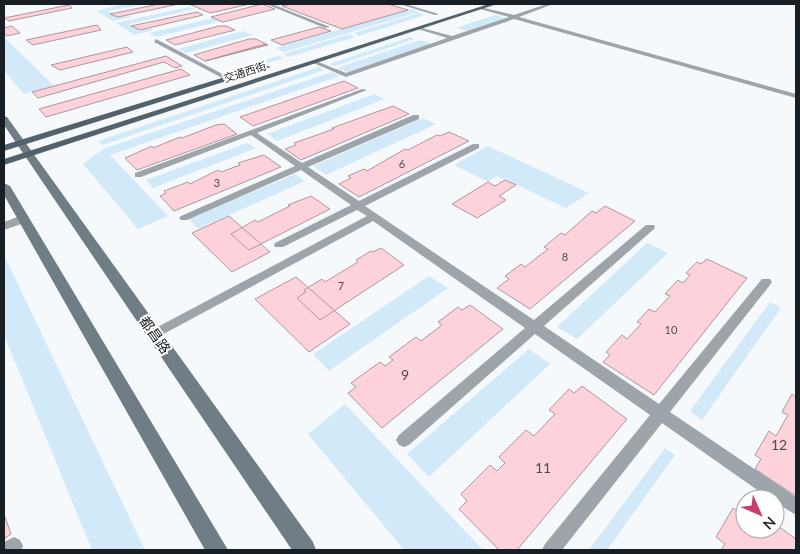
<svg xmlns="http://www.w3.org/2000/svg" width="800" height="554" viewBox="0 0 800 554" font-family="Lato,'Noto Sans SC',sans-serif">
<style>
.green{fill:#d1e9f8}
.building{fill:#fdd2db;stroke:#ae979c}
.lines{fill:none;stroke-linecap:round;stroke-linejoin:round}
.service{fill:#9da5ab;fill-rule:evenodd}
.pedestrian{fill:#9da5ab;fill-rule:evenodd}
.secondary{fill:#717d85;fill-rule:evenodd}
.primary{fill:#53616a;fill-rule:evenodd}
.labels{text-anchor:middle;stroke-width:4;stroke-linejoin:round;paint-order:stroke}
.far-street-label{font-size:11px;fill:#181f24;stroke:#fff}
.number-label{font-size:11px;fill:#514c52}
.street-label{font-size:14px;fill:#181f24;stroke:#fff}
.near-number-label{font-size:14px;fill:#514c52}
</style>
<rect width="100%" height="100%" fill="#f5f9fc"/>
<path class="green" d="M123,4H146L108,11L118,17L128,15L131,17L113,21L96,11Z
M189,7L195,9L129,24L139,31L150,28L153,30L134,35L116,23Z
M411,9L419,12L284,52L275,48Z
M419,13L425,15L359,36L354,33Z
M495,15L505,18L467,31L456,28Z
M214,18L221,21L156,37L149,33Z
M243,31L252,35L186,53L178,49Z
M350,34L355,37L289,57L283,54Z
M410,37L415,39L335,66L329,64Z
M4,38H5L54,86L24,94L4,71Z
M420,40L432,44L349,73L337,68Z
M278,56L284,58L231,75L225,72Z
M319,67L324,70L102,145L98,141Z
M332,72L340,76L110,155L168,216L138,229L83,164L103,149Z
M374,94L385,99L277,141L267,134Z
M423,118L436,124L326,175L313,166Z
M247,143L256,148L153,188L146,180Z
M488,146L589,193L566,208L497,176L488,182L454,165Z
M295,174L305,181L198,229L189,219Z
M647,243L668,253L577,339L557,327Z
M4,255L145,550H92L4,335Z
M429,276L448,288L329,371L313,354Z
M770,302L781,308L702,420L690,411Z
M529,349L550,364L429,477L407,454Z
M345,404L483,550H404L308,434Z
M665,448L675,455L607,550H589Z"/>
<path class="building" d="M159,4H179L118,17L110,14Z
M189,4H250L210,13Z
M262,4L275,9L223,22L211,17Z
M293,4H388L408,10L342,29L282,6Z
M69,5L72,8L9,21L4,18Z
M197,12L203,15L140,30L131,26Z
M97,25L101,30L33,45L26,40Z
M12,26L20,33L7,36L4,33V28Z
M219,26H226L235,30L175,45L166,40Z
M319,27L331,31L282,45L271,40Z
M249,39H256L266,44L205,61L194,55Z
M266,44L268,45L205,61Z
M127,47L133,52L60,70L51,65Z
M166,56L182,66L175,68L164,62L38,98L32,92Z
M181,69L190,75L46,117L39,109Z
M344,81L358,88L253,126L240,117Z
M393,106L409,114L301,160L285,149L296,145L294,143L334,129L332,128Z
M224,124L237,134L137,170L125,158L152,146L153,148L180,137L182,138L216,125Z
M449,132L469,141L359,197L339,184L351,178L348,176L364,169L367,171L405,149L408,150L437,135L440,136Z
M264,155L281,167L174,211L160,196L166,193L164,191L188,182L190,184L218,170L221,172L240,165L238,163Z
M505,180L516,185L499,196L506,200L477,218L452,204L488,182L495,186Z
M311,196L330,209L249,250L231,234L255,220L258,222L290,206L288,205Z
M605,206L635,221L530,309L497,288L509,279L505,276L521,264L525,267L548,249L544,247L561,233L565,235L592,211L596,213Z
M229,216L270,252L232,272L192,233Z
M381,248L404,265L320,320L297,298L306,292L304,290L322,279L325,282L358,262L356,260L371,251L373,252Z
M707,259L747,278L654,395L603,362L610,355L606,352L622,335L627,339L641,324L637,322L649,309L655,312L670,296L665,294L678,280L683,283L690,275L686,273L697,262L701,264Z
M296,277L350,324L309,352L255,299Z
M470,305L503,329L382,428L348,393L356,387L351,383L380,362L385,366L393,360L389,357L416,337L421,341L442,325L438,322L458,307L462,310Z
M582,386L627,419L517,550H499L459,509L467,501L461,494L490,465L497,471L505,463L499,457L526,430L534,436L555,414L549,410L569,389L574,393Z
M792,394L796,397V496L755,469L761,459L755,455L769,431L776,436L788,415L782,412Z
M745,507V529H775V524L796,539V550H721L725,544L716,537L733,508L741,514Z
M4,514L11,534L4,539Z"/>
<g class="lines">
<path class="service" d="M266,4H272L330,27L325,28Z
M399,4H405L439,14L435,15Z
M547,4H553L519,17L796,94V98L514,19L346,77L311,62L316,61L346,73L447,38L418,29V27L452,36L509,17L480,9V7L514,15Z
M156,39L230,78L231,79L226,80L154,42Z
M362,89L367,90L257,133L302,163L413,115H419V119L308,167L359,201L473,144H479V148L365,206L534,320L646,225H654L655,227L654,229L544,326L659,404L762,279H770L772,282L770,285L670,412L796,497V515L775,502V499H770L662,423L562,550H542L545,544L650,415L535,334L409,445L404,447L399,445L396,440L399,435L525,328L373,221L158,337L154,339L150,337L148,334L150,331L367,216L357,210L283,247H275L274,245L275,243L351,205L301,170L187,220H181L179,218L181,216L295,166L251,135L141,177H135V173Z
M14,537L20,540L23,546L21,550H4V542Z"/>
<path class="pedestrian" d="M23,215L27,216L29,219L27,222L4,230V222Z"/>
<path class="secondary" d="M4,116L7,117L313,542L316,550H292L4,125Z
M4,183L10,186L228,550H205L4,195Z"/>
<path class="primary" d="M489,4H497L4,165V159Z
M264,65L271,67L4,151V145Z"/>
</g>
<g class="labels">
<g class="far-street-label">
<text transform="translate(245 72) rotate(-18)" y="4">交通西街</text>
</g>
<g class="number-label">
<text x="402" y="168">6</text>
<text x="217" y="187">3</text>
<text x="565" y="261">8</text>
<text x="341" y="290">7</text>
<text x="671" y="334">10</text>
</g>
<g class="street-label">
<text transform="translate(155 335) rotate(55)" y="5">都昌路</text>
</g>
<g class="near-number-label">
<text x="405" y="380">9</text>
<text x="779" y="450">12</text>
<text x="543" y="473">11</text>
</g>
</g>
<rect width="800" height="554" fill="none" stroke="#181f24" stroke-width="10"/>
<g transform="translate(760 514) rotate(135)"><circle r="24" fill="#ffffff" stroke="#a3a5a7"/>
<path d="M0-4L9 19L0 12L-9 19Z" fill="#ca3d6f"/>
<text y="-8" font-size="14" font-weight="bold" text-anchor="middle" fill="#181f24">N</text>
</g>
</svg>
